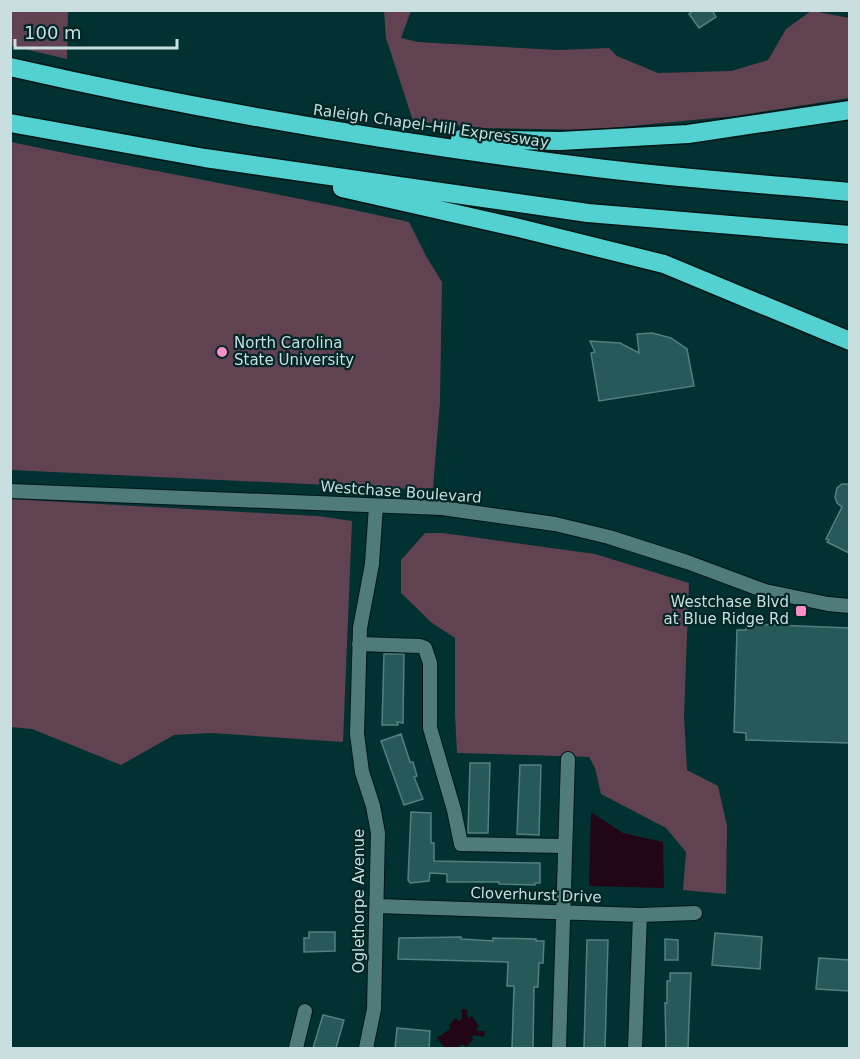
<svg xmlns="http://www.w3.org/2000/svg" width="860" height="1059" viewBox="0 0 860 1059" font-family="'DejaVu Sans',sans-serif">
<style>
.green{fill:#604251}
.water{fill:#230616}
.building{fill:#255a59;stroke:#547f7f;stroke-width:1.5}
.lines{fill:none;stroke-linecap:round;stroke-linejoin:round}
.minor-casing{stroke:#021616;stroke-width:16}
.motorway-casing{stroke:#021616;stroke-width:21}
.minor{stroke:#507b7b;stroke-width:14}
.motorway{stroke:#53d0d0;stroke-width:18}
.poi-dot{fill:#fa8fc8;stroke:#032626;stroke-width:2}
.labels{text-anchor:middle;stroke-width:4.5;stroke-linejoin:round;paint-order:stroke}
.street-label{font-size:15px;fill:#c9dfdf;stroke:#032626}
.poi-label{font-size:15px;fill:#c9dfdf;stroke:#032626;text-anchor:start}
</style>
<rect width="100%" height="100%" fill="#013131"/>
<path class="green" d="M11,10L68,11L67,59L11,46Z
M384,11H411L401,38L418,42L558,50L609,48L617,56L658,73L731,71L768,60L786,29L811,11H814L849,18V98L735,116L590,130L484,128L413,121L386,38Z
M11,142C143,170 277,192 409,222L426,256L442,282L440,402L433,488L411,489L11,470Z
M10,499L261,513L318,516L352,521L343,742L212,733L174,735L121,765L32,729L11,727Z
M425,533H443L595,554L689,583L684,716L687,770L718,786L727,826L726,894L683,890L686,852L666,828L601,794L595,768L589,757L457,753L455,715V638L432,623L401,593V560Z"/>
<path class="water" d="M591,812L623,833L663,842L664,888L589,886Z
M462,1009L467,1010L468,1018L472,1016L479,1026L476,1028L478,1031H485L484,1037L474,1035L472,1037L473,1040L466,1047L463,1044L457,1048H445L437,1038L451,1028L449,1025L456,1018L459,1021L462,1019Z"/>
<path class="building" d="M694,10H712L716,17L699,28L689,14Z
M652,333L671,338L687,349L694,386L599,401L591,353L595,352L590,341L620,343L639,353L637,334Z
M842,484H849V553L827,542L829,540L826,539L842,507L837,503L835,497L837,488Z
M746,624L849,628V743L746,740V733L734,732L737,630H746Z
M384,654H404L403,723L397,722L398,725H382Z
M401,734L410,762H413L417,776L414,777L423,799L404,805L381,741Z
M470,763H490L488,833H468Z
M520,765H541L539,835L517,834Z
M411,812L431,813V843H434V861L540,863V883H535V885L499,884V882H447V874L430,873L429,881L410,883L408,880Z
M309,932H335V951L304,952V938H309Z
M715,933L762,937L760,969L712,965Z
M461,937V939L493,941V938L536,939V941H544L543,963H539L538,987H534L533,1048H512L514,986H507L508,962L398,959L399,938Z
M665,939L678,940V960H665Z
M587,940H608L605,1048H584Z
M819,958L849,960V991L816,989Z
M670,973H691L688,1048H666L665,1003H667V981H670Z
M323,1015L344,1020L336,1048H313Z
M397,1028L430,1031L429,1048H395Z"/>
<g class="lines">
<g class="minor-casing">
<path id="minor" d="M10,491L442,508L555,524L609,537L687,562L765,591L828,604L850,606
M359,644L420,646L425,648L430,663V728L454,810L461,844L565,846
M377,906L640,915L695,913
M296,1048L305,1011
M366,1048L374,1009L378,833L373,806L362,772L357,734L360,628L372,564L376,506
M559,1048L568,759
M635,1048L640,915"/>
</g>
<g class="motorway-casing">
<path id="motorway" d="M10,67C207,112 406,145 605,169C686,179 768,184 850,192
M10,123L205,158L588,213L850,235
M460,139L560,141L688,134L850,110
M342,188L519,228L664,264L850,341"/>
</g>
<use href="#minor" class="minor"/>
<use href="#motorway" class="motorway"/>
</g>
<g class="poi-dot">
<circle cx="222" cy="352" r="6"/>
<rect x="795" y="605" width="12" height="12" rx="3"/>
</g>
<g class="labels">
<g class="street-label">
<text transform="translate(431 126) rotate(8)" y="5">Raleigh Chapel–Hill Expressway</text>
<text transform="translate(401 492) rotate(4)" y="5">Westchase Boulevard</text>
<text transform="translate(536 895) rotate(2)" y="5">Cloverhurst Drive</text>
<text transform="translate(359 901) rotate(-90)" y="5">Oglethorpe Avenue</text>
</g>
<g class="poi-label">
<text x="234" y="348">North Carolina<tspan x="234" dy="17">State University</tspan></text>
<text x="789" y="607" text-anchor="end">Westchase Blvd<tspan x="789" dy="17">at Blue Ridge Rd</tspan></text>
</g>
</g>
<rect width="860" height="1059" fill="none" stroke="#c9dfdf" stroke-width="24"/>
<path d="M15 39v9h162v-9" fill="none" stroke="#c9dfdf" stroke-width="3"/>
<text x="24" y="39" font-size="18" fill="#c9dfdf" stroke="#032626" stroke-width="4.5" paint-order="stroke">100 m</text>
</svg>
